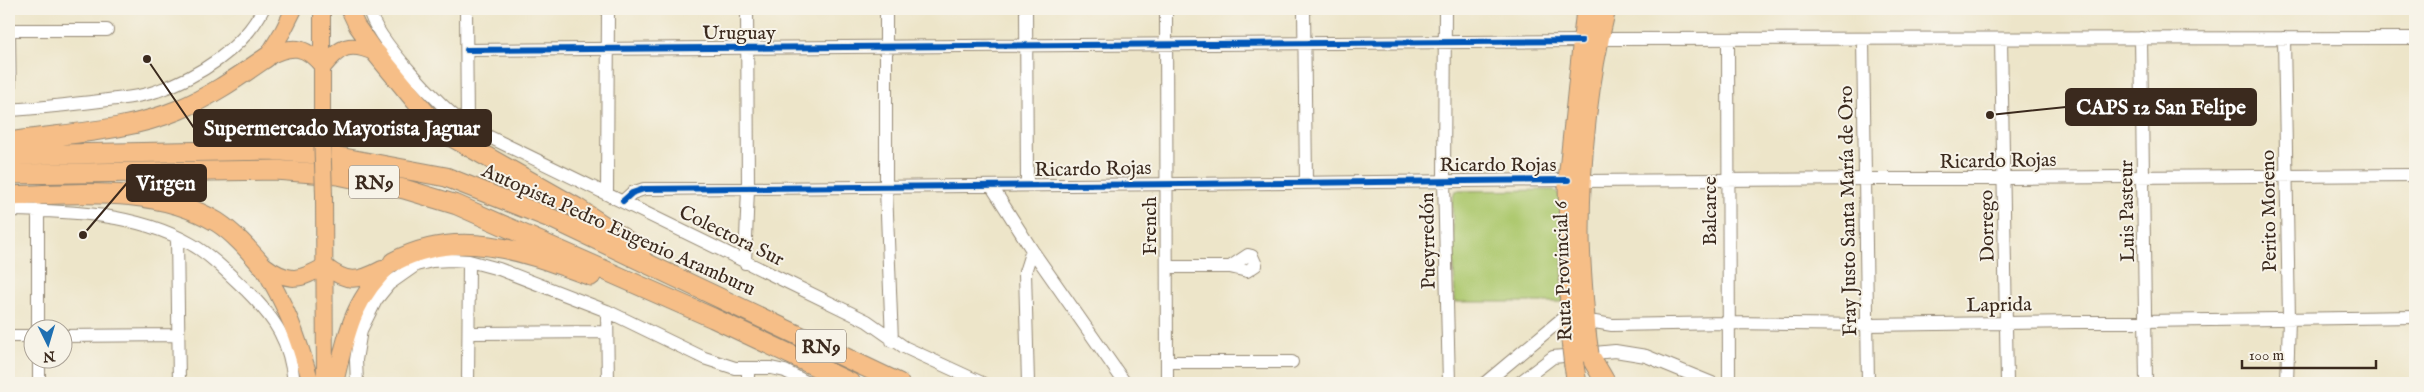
<svg xmlns="http://www.w3.org/2000/svg" width="2424" height="392" viewBox="0 0 2424 392" font-family="'IM FELL English',serif">
<style>
.green{fill:#aec96f;stroke:#747a46}
.lines{fill:none;stroke-linecap:round;stroke-linejoin:round}
.minor-casing{stroke:#948874;stroke-width:14}
.major-casing{stroke:#948874;stroke-width:18}
.highway-casing{stroke:#948874;stroke-width:21}
.minor{stroke:#fff;stroke-width:12}
.major{stroke:#f6be87;stroke-width:16}
.highway{stroke:#f6be87;stroke-width:19}
.major-bridge-casing{stroke:#948874;stroke-width:18;stroke-linecap:butt}
.highway-bridge-casing{stroke:#948874;stroke-width:21;stroke-linecap:butt}
.major-bridge{stroke:#f6be87;stroke-width:16}
.highway-bridge{stroke:#f6be87;stroke-width:19}
.cycleway-casing{stroke:#f7f3e8;stroke-width:9}
.cycleway{stroke:#0057b8;stroke-width:6}
.labels{text-anchor:middle;stroke-width:4;stroke-linejoin:round;paint-order:stroke}
.shield{fill:#f7f3e8;stroke:#73665b;stroke-width:1}
.shield-label{font-size:19px;font-weight:bold;fill:#3b2a1e}
.street-label{font-size:20px;fill:#3b2a1e;stroke:#f7f3e8}
.leader{fill:none;stroke:#3b2a1e;stroke-width:2}
.callout-dot{fill:#3b2a1e;stroke:#f7f3e8;stroke-width:2}
.callout{fill:#3b2a1e;stroke:#3b2a1e;stroke-width:2}
.callout-label{font-size:21px;text-anchor:middle;font-weight:bold;fill:#fff}
</style>
<rect width="100%" height="100%" fill="#f7f3e8"/>
<filter id="ink" filterUnits="userSpaceOnUse"><feTurbulence type="fractalNoise" baseFrequency=".02" numOctaves="2"/><feDisplacementMap in="SourceGraphic" scale="10" xChannelSelector="R" yChannelSelector="G"/><feConvolveMatrix kernelMatrix="1 2 1 2 8 2 1 2 1" color-interpolation-filters="sRGB"/></filter>
<filter id="wash" filterUnits="userSpaceOnUse"><feTurbulence type="fractalNoise" baseFrequency=".0096" numOctaves="4" result="noise"/><feDisplacementMap in="SourceGraphic" scale="20" xChannelSelector="R" yChannelSelector="G"/><feGaussianBlur stdDeviation="1.12" result="paint"/><feColorMatrix in="noise" values="0 0 0 0 0 0 0 0 0 0 0 0 0 0 0 0 0 1.4 0 .05"/><feComposite in="paint" operator="in"/></filter>
<g filter="url(#wash)">
<rect width="100%" height="100%" fill="#ede5c9"/>
<path class="green" d="M1554,190L1561,196L1563,302H1455L1452,200L1455,191Z"/>
</g>
<g filter="url(#ink)">
<g class="lines">
<g class="minor-casing">
<path id="minor" d="M369,9C375,39 441,108 467,126L867,321L904,347L982,383
M466,9L467,126
M886,9V189L892,341
M1026,9L1027,185
M1166,9L1167,383
M1304,9L1306,182
M1445,9L1444,181L1449,383
M9,30H107
M9,30L10,110
M2141,38L2146,383
M2284,38L2289,319L2287,383
M1599,39L2415,38
M1728,39L1729,383
M1863,39L1868,383
M2001,39L2007,383
M467,50L1582,41
M9,110C42,108 75,104 108,100C124,98 141,97 157,91C198,77 243,49 263,9
M1582,181L2415,175
M992,187L1032,250L1125,383
M607,193L608,9
M623,201L632,193L644,189C952,188 1260,182 1568,180
M9,210C70,211 136,213 191,244C211,255 230,275 247,291C276,320 290,341 294,383
M38,210V330
M177,237L179,383
M745,263L748,189L747,9
M1168,267H1230L1247,271L1256,265L1252,256L1248,255L1230,267
M607,311L608,383
M1585,328L1595,322L1612,325L1728,323L1867,325L2415,317
M469,333L607,332
M9,336H32
M62,336L178,335
M39,360V383
M1168,362H1292
M748,369V383
M357,383L356,360L361,330L376,300L389,284L416,265L432,261L451,260L469,261L499,269L607,311L704,358L735,368H771L785,371L808,383
M468,383L469,261
M1028,383L1025,272L1032,250
M1485,383L1569,313
M1519,383L1553,357L1615,351L1646,356L1712,383"/>
</g>
<g class="major-casing">
<path id="major" d="M349,9L357,26L376,53
M267,57C291,45 305,44 323,67
M267,57L283,31L294,9
M323,67C340,46 350,41 376,53
M322,132V9
M324,195L325,383
M261,264C286,305 298,336 311,383
M264,265C289,284 300,280 325,266
M325,266C346,283 358,282 382,269
M335,383C347,332 352,299 393,262"/>
</g>
<g class="highway-casing">
<path id="highway" d="M376,53L432,121L445,133L577,208L641,250
M9,142C65,133 125,132 178,110C210,97 238,77 267,57
M9,155L270,150L328,155L446,177L555,220L899,383
M9,174L275,170L338,175L404,189L457,205L713,318L851,383
M9,196C78,194 155,185 217,222C234,233 248,249 261,264
M393,262C460,226 525,252 591,276
M1570,332L1568,180L1586,9
M1586,332C1584,299 1580,266 1580,233C1580,159 1588,81 1606,9
M1589,354L1606,383
M1574,366L1577,383"/>
</g>
<use href="#minor" class="minor"/>
<use href="#major" class="major"/>
<use href="#highway" class="highway"/>
<g class="major-bridge-casing">
<path id="major-bridge" d="M322,132L324,195"/>
</g>
<g class="highway-bridge-casing">
<path id="highway-bridge" d="M1570,332L1574,366
M1586,332L1589,354"/>
</g>
<use href="#major-bridge" class="major-bridge"/>
<use href="#highway-bridge" class="highway-bridge"/>
<g class="cycleway-casing">
<path id="cycleway" d="M467,50L1582,41
M623,201L632,193L644,189C952,188 1260,182 1568,180"/>
</g>
<use href="#cycleway" class="cycleway"/>
</g>
</g>
<g class="labels">
<g class="shield">
<rect x="349" y="165.5" width="50" height="33" rx="4"/>
<rect x="796" y="329.5" width="50" height="33" rx="4"/>
</g>
<g class="shield-label">
<text x="374" y="189">RN9</text>
<text x="821" y="353">RN9</text>
</g>
<g class="street-label">
<text x="739" y="39">Uruguay</text>
<text transform="translate(1998 160) rotate(-1)" y="7">Ricardo Rojas</text>
<text x="1498" y="171">Ricardo Rojas</text>
<text transform="translate(1093 168) rotate(-1)" y="7">Ricardo Rojas</text>
<text transform="translate(1709 211) rotate(-90)" y="7">Balcarce</text>
<text transform="translate(1847 211) rotate(-91)" y="7">Fray Justo Santa María de Oro</text>
<text transform="translate(2126 211) rotate(-91)" y="7">Luis Pasteur</text>
<text transform="translate(2268 211) rotate(-91)" y="7">Perito Moreno</text>
<text transform="translate(1149 226) rotate(-90)" y="7">French</text>
<text transform="translate(1986 226) rotate(-91)" y="7">Dorrego</text>
<text transform="translate(619 229) rotate(24)" y="7">Autopista Pedro Eugenio Aramburu</text>
<text transform="translate(732 235) rotate(26)" y="7">Colectora Sur</text>
<text transform="translate(1427 241) rotate(-91)" y="7">Pueyrredón</text>
<text transform="translate(1562 271) rotate(-92)" y="7">Ruta Provincial 6</text>
<text transform="translate(1999 304) rotate(-1)" y="7">Laprida</text>
</g>
</g>
<path class="leader" d="M1990 115L2066 107M147 59L194 128M83 235L127 183"/>
<g class="callout-dot">
<circle cx="1990" cy="115" r="5"/>
<circle cx="147" cy="59" r="5"/>
<circle cx="83" cy="235" r="5"/>
</g>
<g class="callout">
<rect x="2066" y="89" width="190" height="36" rx="5"/>
<rect x="194" y="110" width="297" height="36" rx="5"/>
<rect x="127" y="165" width="79" height="36" rx="5"/>
</g>
<g class="callout-label">
<text x="2161" y="114">CAPS 12 San Felipe</text>
<text x="342" y="135">Supermercado Mayorista Jaguar</text>
<text x="166" y="190">Virgen</text>
</g>
<rect width="2424" height="392" fill="none" stroke="#f7f3e8" stroke-width="30"/>
<g transform="translate(48 344) rotate(175)"><circle r="24" fill="#f7f3e8" stroke="#aca397"/>
<path d="M0-4L9 19L0 12L-9 19Z" fill="#1f6fb2"/>
<text y="-8" font-size="14" font-weight="bold" text-anchor="middle" fill="#3b2a1e">N</text>
</g>
<path d="M2242 360v8h134v-8" fill="none" stroke="#3b2a1e" stroke-width="2.5"/>
<text x="2249" y="360" font-size="15" fill="#3b2a1e" stroke="#f7f3e8" stroke-width="4" paint-order="stroke">100 m</text>
</svg>
